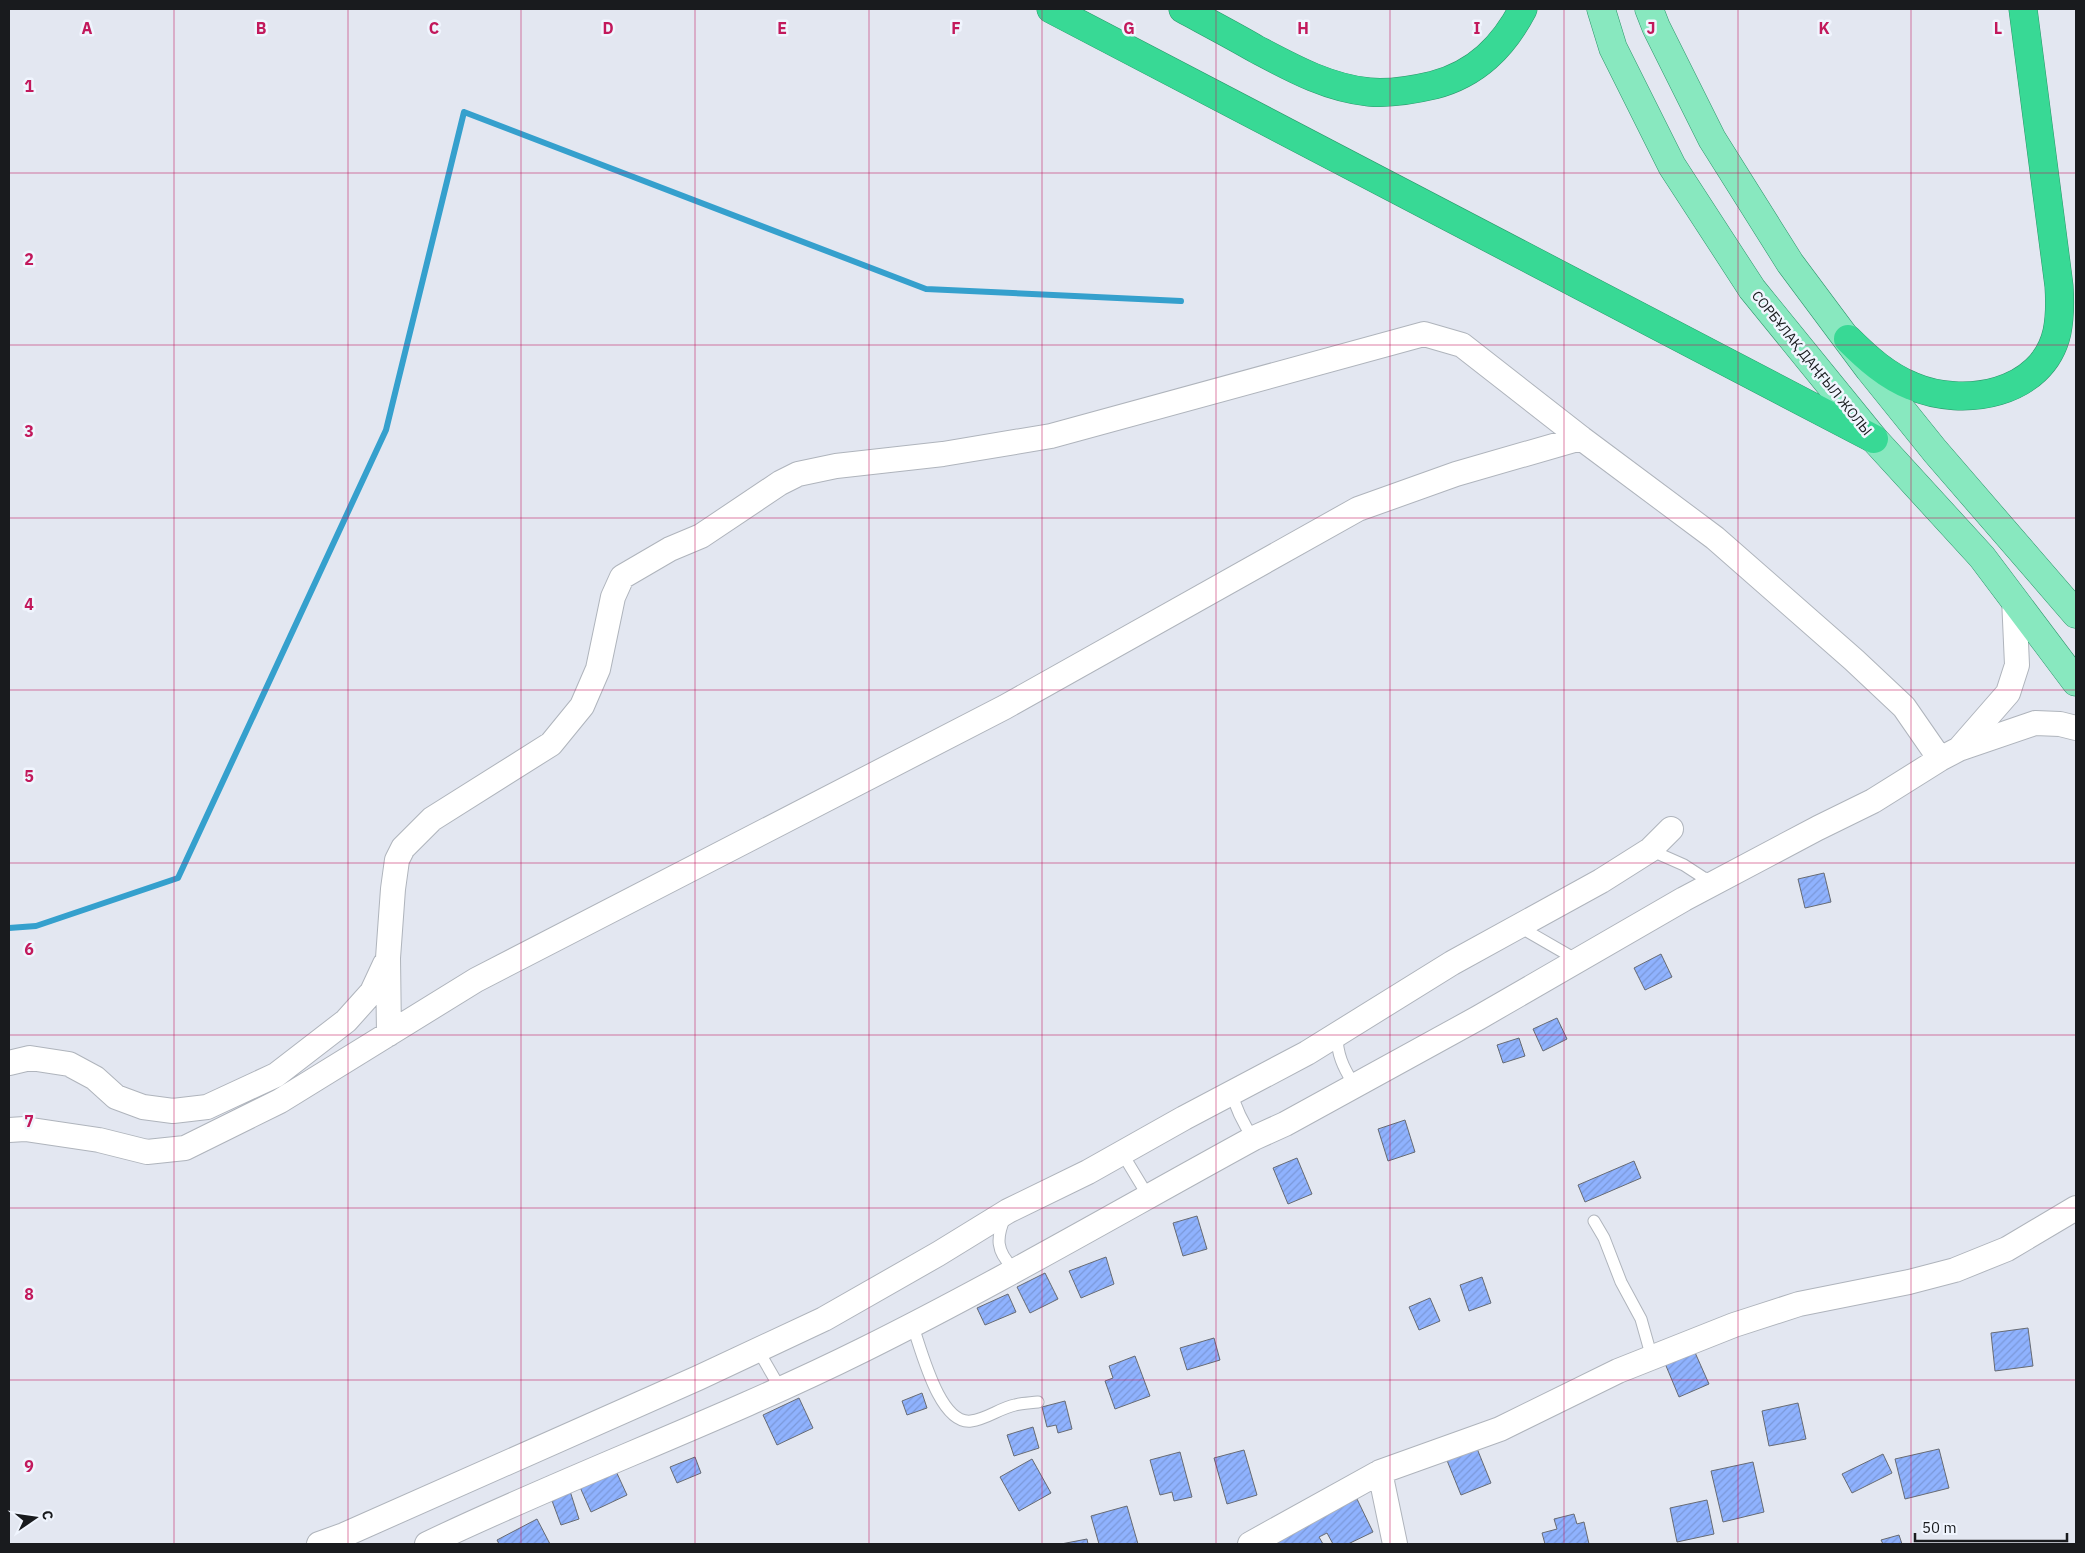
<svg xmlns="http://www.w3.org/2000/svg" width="2085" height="1553" viewBox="0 0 2085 1553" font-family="'IBM Plex Sans',sans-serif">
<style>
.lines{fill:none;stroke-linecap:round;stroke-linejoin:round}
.stream{stroke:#35a0cd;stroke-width:6}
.building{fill:url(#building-hatch);stroke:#676b73}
.service-casing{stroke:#afb4bc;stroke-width:13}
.minor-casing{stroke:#afb4bc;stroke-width:26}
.primary-casing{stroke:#2d966b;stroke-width:29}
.motorway-casing{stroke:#2d966b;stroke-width:29}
.service{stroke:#fff;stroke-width:11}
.minor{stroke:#fff;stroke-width:24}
.primary{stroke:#88e8bf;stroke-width:28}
.motorway{stroke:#38d995;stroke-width:28}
.grid{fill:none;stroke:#c2185b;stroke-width:1;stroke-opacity:0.55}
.labels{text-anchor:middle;stroke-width:5;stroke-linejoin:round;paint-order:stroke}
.street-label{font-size:14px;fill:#191b1e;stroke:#f0f5fe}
.grid-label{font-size:16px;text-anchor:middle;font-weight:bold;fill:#c2185b;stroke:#f0f5fe;stroke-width:5;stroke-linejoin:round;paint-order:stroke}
</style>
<defs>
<pattern id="building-hatch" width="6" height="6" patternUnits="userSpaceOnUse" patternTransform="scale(1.25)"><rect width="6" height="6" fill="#8fb2fe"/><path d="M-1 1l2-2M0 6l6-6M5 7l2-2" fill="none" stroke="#7b98d9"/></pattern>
</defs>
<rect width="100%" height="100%" fill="#e3e7f1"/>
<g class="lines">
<path class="stream" d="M9,928L36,926L178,878L386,430L464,112L926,289L1181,301"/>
</g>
<path class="building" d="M1824,873L1831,902L1805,908L1798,879Z
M1661,954L1672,977L1645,990L1634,968Z
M1557,1018L1567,1039L1543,1051L1533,1029Z
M1519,1038L1525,1056L1503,1063L1497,1045Z
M1405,1120L1415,1152L1388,1161L1378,1129Z
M1297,1158L1312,1194L1288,1204L1273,1168Z
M1634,1161L1641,1178L1585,1202L1578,1185Z
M1197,1216L1207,1249L1183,1256L1173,1223Z
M1106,1257L1114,1284L1081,1298L1069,1271Z
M1045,1273L1058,1299L1030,1313L1017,1287Z
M1482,1277L1491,1303L1469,1311L1460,1285Z
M1008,1294L1016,1312L985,1325L977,1308Z
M1430,1298L1440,1321L1419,1330L1409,1307Z
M2028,1328L2033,1366L1995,1371L1991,1333Z
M1214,1338L1220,1360L1187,1370L1180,1348Z
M1693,1348L1709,1384L1679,1397L1664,1361Z
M1135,1356L1150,1396L1115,1409L1105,1381L1113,1378L1109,1366Z
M922,1393L927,1408L907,1415L902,1401Z
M799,1398L813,1428L777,1445L763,1415Z
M1065,1401L1072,1429L1058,1433L1056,1425L1047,1427L1042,1407Z
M1798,1403L1806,1439L1769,1446L1762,1411Z
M1033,1427L1039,1448L1014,1456L1007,1435Z
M1476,1446L1491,1483L1461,1495L1446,1458Z
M1939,1449L1949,1488L1905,1499L1895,1459Z
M1244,1450L1257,1495L1227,1504L1214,1458Z
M1180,1452L1192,1497L1174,1501L1172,1492L1160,1495L1150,1460Z
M1883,1454L1892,1473L1852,1493L1842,1474Z
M695,1457L701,1473L677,1483L670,1467Z
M1032,1459L1051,1493L1019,1511L1000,1477Z
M1753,1462L1764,1512L1723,1522L1711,1471Z
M615,1469L627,1495L591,1512L579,1485Z
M570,1491L579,1519L561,1525L551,1498Z
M1357,1499L1373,1532L1348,1544H1333L1327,1533L1319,1537L1323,1544H1267Z
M1707,1500L1714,1534L1677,1542L1670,1508Z
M1127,1506L1138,1544H1099L1091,1516Z
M1574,1514L1577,1524L1584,1522L1589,1544H1545L1542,1533L1557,1529L1554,1519Z
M537,1519L550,1544H499L497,1540Z
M1899,1535L1902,1544H1883L1881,1540Z
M1087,1539L1088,1544H1061Z"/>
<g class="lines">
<g class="service-casing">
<path id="service" d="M1650,850L1684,865L1704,878L1716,880
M1518,926L1577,960
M1337,1035C1337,1054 1343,1067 1353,1083L1358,1081
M1232,1093C1236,1110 1243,1123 1253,1138L1256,1137
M1122,1153L1148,1196
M1005,1217C996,1238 996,1251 1013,1268L1017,1267
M1594,1221L1604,1238L1621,1282L1641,1319L1652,1358
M912,1324C921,1348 939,1425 971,1421C987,1419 1000,1408 1015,1405C1022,1403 1030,1403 1038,1402
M758,1350L780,1388"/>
</g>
<g class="minor-casing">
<path id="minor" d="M1960,748L2008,693L2017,665L2014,598
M389,1034L388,958L393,889L397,860L403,848L432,819L551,744L582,706L598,669L613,597L622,577L670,549L701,536L780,483L798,474L836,466L943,454L1051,436L1424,334L1462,345L1581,438L1715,538L1854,660L1904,707L1940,759
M9,1063L30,1058L69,1064L95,1078L116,1097L143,1107L173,1111L207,1107L276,1075L346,1021L372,992L385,964
M9,1130L25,1129L99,1140L147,1152L185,1148L280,1101L476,980L1005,707L1358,509L1456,474L1581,438
M1380,1472L1395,1544
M319,1544L344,1535L698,1378L824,1319L938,1254L1008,1211L1088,1172L1184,1118L1307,1053L1452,963L1601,881L1650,850L1671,829
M427,1544C571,1475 720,1421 863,1350C996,1284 1124,1209 1254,1138L1285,1124L1478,1018L1684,899L1818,828L1873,801L1940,759L1959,749L2035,723L2060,724L2076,728
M1250,1544L1380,1472L1500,1429L1618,1371L1734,1325L1799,1304L1909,1282L1955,1270L2007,1249L2076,1208"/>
</g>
<g class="primary-casing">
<path id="primary" d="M1601,9L1613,48L1672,166L1752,289L1874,439L1982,557L2076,682
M1649,9L1656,27L1712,139L1790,263L1869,369L1935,451L2076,614"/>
</g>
<g class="motorway-casing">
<path id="motorway" d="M1051,9L1874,439
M1183,9C1207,22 1232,35 1256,49C1292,68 1328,88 1369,92C1391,94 1413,90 1434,85C1476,74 1503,47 1523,9
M1848,339C1867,358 1887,376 1912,386C1963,408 2043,395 2057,332C2060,317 2060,301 2059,286L2023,9"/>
</g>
<use href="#service" class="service"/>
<use href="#minor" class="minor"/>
<use href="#primary" class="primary"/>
<use href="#motorway" class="motorway"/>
</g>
<path class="grid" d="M174,9V1544M348,9V1544M521,9V1544M695,9V1544M869,9V1544M1042,9V1544M1216,9V1544M1390,9V1544M1564,9V1544M1738,9V1544M1911,9V1544M9,173H2076M9,345H2076M9,518H2076M9,690H2076M9,863H2076M9,1035H2076M9,1208H2076M9,1380H2076"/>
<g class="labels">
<g class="street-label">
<text transform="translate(1812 363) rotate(51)" y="5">СОРБҰЛАҚ ДАҢҒЫЛ ЖОЛЫ</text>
</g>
</g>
<g class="grid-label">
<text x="87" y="34">A</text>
<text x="261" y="34">B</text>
<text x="434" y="34">C</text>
<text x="608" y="34">D</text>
<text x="782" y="34">E</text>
<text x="956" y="34">F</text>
<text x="1129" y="34">G</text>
<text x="1303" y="34">H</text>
<text x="1477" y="34">I</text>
<text x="1651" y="34">J</text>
<text x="1824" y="34">K</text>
<text x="1998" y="34">L</text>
<text x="29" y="92">1</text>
<text x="29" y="265">2</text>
<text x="29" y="437">3</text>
<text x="29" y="610">4</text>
<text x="29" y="782">5</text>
<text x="29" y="955">6</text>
<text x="29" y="1127">7</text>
<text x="29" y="1300">8</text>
<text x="29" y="1472">9</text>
</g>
<rect width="2085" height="1553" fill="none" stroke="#191b1e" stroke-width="20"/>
<g transform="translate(35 1518) rotate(77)" stroke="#f0f5fe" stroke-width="4" paint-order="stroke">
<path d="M0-4L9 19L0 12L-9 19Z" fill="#191b1e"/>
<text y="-8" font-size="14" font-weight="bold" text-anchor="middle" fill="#191b1e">С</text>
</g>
<path d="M1915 1533v8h152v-8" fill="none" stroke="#191b1e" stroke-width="2.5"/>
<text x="1922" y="1533" font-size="15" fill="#191b1e" stroke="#f0f5fe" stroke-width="4" paint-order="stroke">50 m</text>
</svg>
